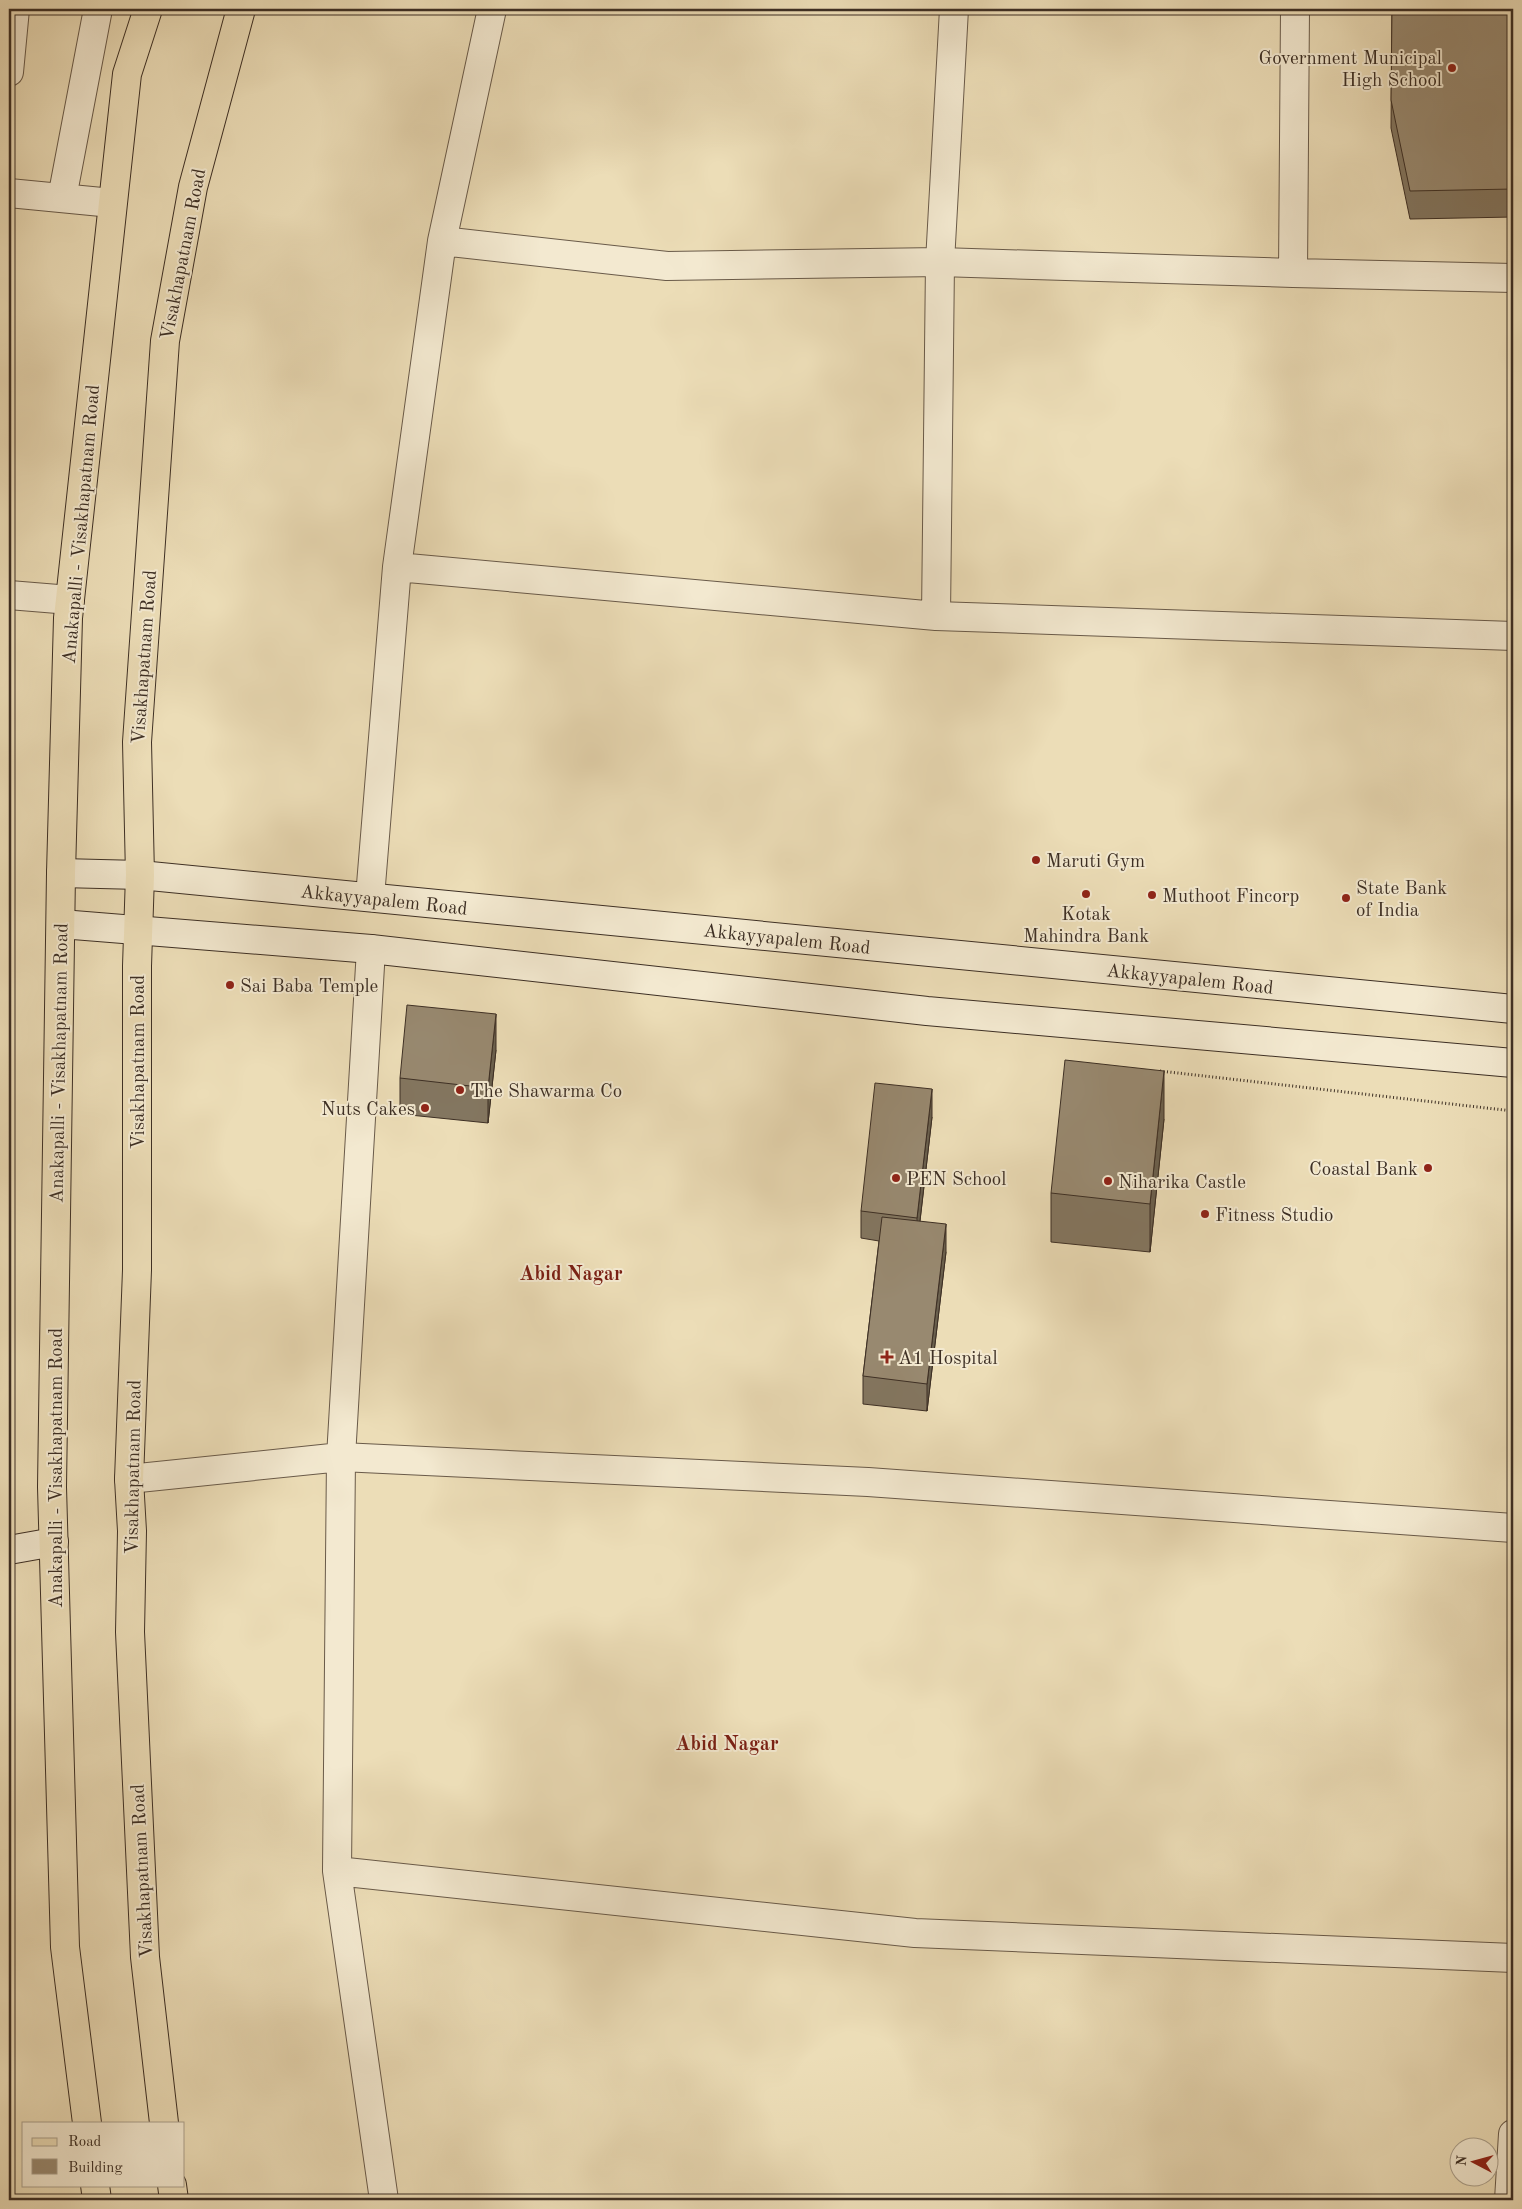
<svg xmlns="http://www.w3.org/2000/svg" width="1522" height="2209" viewBox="0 0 1522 2209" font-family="'Old Standard TT',serif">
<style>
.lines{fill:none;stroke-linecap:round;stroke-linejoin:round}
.street-casing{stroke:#695a49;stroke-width:30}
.secondary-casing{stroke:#3d2f24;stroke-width:30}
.primary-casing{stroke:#3d2f24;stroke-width:30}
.path{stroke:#3d2f24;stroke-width:3;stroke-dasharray:1 2.5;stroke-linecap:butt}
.street{stroke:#f3e9d0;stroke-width:28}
.secondary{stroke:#f3e9d0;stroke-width:28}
.primary{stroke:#ecddb7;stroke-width:28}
.wall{fill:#837660;stroke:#3d2f24}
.shaded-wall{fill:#6a604e;stroke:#3d2f24}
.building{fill:#988970;stroke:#3d2f24}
.poi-dot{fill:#8f2418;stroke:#f3e9d0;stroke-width:2}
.labels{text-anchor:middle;stroke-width:4;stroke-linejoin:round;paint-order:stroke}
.poi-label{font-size:19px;fill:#3d2f24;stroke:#f3e9d0;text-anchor:start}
.street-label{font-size:19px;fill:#3d2f24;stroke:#f3e9d0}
.neighbourhood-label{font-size:20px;font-weight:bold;fill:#7a1f14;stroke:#f3e9d0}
</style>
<rect width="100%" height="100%" fill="#ecddb7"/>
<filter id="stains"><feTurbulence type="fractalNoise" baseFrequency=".004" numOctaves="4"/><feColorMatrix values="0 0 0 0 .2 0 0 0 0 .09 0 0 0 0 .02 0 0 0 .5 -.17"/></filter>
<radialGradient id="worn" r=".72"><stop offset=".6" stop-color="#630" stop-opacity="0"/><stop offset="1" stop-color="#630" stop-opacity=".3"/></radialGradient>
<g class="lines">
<g class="street-casing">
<path id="street" d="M954,9L940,262L936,616L1513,636
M1295,9L1293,273L1513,278
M9,72L15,9
M9,193L112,203
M62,198L98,9
M442,241L492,9
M397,567L442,241L667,266L940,262L1293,273
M9,595L70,600
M370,897L397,567L936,616
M371,949L341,1457L337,1871L915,1933L1513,1958
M129,1479L341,1457L868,1482L1513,1528
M337,1871L384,2200
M1509,2200L1513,2134"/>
</g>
<g class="secondary-casing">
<path id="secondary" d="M61,873L140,875L1513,1009
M61,924L371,949L927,1011L1513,1063
M9,1550L54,1542"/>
</g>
<g class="primary-casing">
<path id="primary" d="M87,2123L65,1947L52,1487L61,873L68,618L127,74L148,9
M164,2123L145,1957L130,1632L132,1531L129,1479L137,1270V966L140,875L137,742L165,341L193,187L241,9
M95,2185L97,2200
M172,2185L174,2200"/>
</g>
<path class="path" d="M1160,1071L1513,1111"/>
<use href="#street" class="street"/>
<use href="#secondary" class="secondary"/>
<use href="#primary" class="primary"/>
</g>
<path class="wall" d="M1392,9H1513V217L1410,219L1391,128Z
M496,1050L488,1123L400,1114V1078Z
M932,1117L920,1221L946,1252L927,1411L863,1404V1376L879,1241L861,1238V1211Z
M1164,1119L1150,1252L1051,1242V1193Z"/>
<path class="shaded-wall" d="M496,1014V1050L488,1123V1088Z
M1164,1071V1119L1150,1252V1204Z
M932,1089V1117L917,1246V1218Z
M946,1224V1252L927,1411V1384Z"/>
<path class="building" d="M1392,9H1513V189L1410,191L1391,100Z
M407,1005L496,1014L488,1088L400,1078Z
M1065,1060L1164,1071L1150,1204L1051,1193Z
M875,1083L932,1089L917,1218L861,1211Z
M882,1217L946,1224L927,1384L863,1376Z"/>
<g class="poi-dot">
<circle cx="1452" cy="68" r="5"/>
<circle cx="1036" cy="860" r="5"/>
<circle cx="1086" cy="894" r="5"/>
<circle cx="1152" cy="895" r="5"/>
<circle cx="1346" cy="898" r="5"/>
<circle cx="230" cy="985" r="5"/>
<circle cx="460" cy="1090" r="5"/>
<circle cx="425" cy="1108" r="5"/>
<circle cx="1428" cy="1168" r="5"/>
<circle cx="896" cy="1178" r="5"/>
<circle cx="1108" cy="1181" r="5"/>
<circle cx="1205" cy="1214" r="5"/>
<path d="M884.5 1349.5h5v5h5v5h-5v5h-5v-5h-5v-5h5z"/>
</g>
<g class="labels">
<g class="poi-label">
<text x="1442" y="64" text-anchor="end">Government Municipal<tspan x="1442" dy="22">High School</tspan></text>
<text x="1046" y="867">Maruti Gym</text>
<text x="1356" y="894">State Bank<tspan x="1356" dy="22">of India</tspan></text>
<text x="1162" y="902">Muthoot Fincorp</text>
<text x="1086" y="920" text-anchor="middle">Kotak<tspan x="1086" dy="22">Mahindra Bank</tspan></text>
<text x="240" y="992">Sai Baba Temple</text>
<text x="470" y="1097">The Shawarma Co</text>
<text x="415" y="1115" text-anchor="end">Nuts Cakes</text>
<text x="1418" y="1175" text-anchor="end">Coastal Bank</text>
<text x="906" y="1185">PEN School</text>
<text x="1118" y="1188">Niharika Castle</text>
<text x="1215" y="1221">Fitness Studio</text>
<text x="898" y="1364">A1 Hospital</text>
</g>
<g class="street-label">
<text transform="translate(182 254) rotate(-79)" y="7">Visakhapatnam Road</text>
<text transform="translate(80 524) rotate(-85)" y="7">Anakapalli - Visakhapatnam Road</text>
<text transform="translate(143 657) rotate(-86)" y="7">Visakhapatnam Road</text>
<text transform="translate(384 899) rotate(6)" y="7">Akkayyapalem Road</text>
<text transform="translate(787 938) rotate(6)" y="7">Akkayyapalem Road</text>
<text transform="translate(1190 978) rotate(6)" y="7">Akkayyapalem Road</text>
<text transform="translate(137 1062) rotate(-90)" y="7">Visakhapatnam Road</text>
<text transform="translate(58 1063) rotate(-89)" y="7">Anakapalli - Visakhapatnam Road</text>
<text transform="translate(132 1467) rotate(-89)" y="7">Visakhapatnam Road</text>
<text transform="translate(55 1468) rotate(-90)" y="7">Anakapalli - Visakhapatnam Road</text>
<text transform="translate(141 1871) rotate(-93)" y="7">Visakhapatnam Road</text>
</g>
<g class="neighbourhood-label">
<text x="571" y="1280">Abid Nagar</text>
<text x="727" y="1750">Abid Nagar</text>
</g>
</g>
<rect width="1522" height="2209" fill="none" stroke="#ecddb7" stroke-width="30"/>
<rect x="10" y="10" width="1502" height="2189" fill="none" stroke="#3d2f24" stroke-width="2.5"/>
<rect x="15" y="15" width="1492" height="2179" fill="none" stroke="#3d2f24"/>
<rect x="22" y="2122" width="162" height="65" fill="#f3e9d0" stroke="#aa9f8b"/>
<rect x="32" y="2138" width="25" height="8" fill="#ecddb7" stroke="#aa9f8b"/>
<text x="68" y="2146" font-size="15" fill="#3d2f24">Road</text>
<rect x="32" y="2159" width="25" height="15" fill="#988970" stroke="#aa9f8b"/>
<text x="68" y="2172" font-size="15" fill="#3d2f24">Building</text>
<g transform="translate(1474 2162) rotate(276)"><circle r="24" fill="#f3e9d0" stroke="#aa9f8b"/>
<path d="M0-4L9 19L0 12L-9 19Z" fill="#8f2418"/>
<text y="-8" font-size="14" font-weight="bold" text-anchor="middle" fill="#3d2f24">N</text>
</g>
<rect width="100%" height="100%" filter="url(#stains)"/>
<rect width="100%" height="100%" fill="url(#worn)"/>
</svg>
